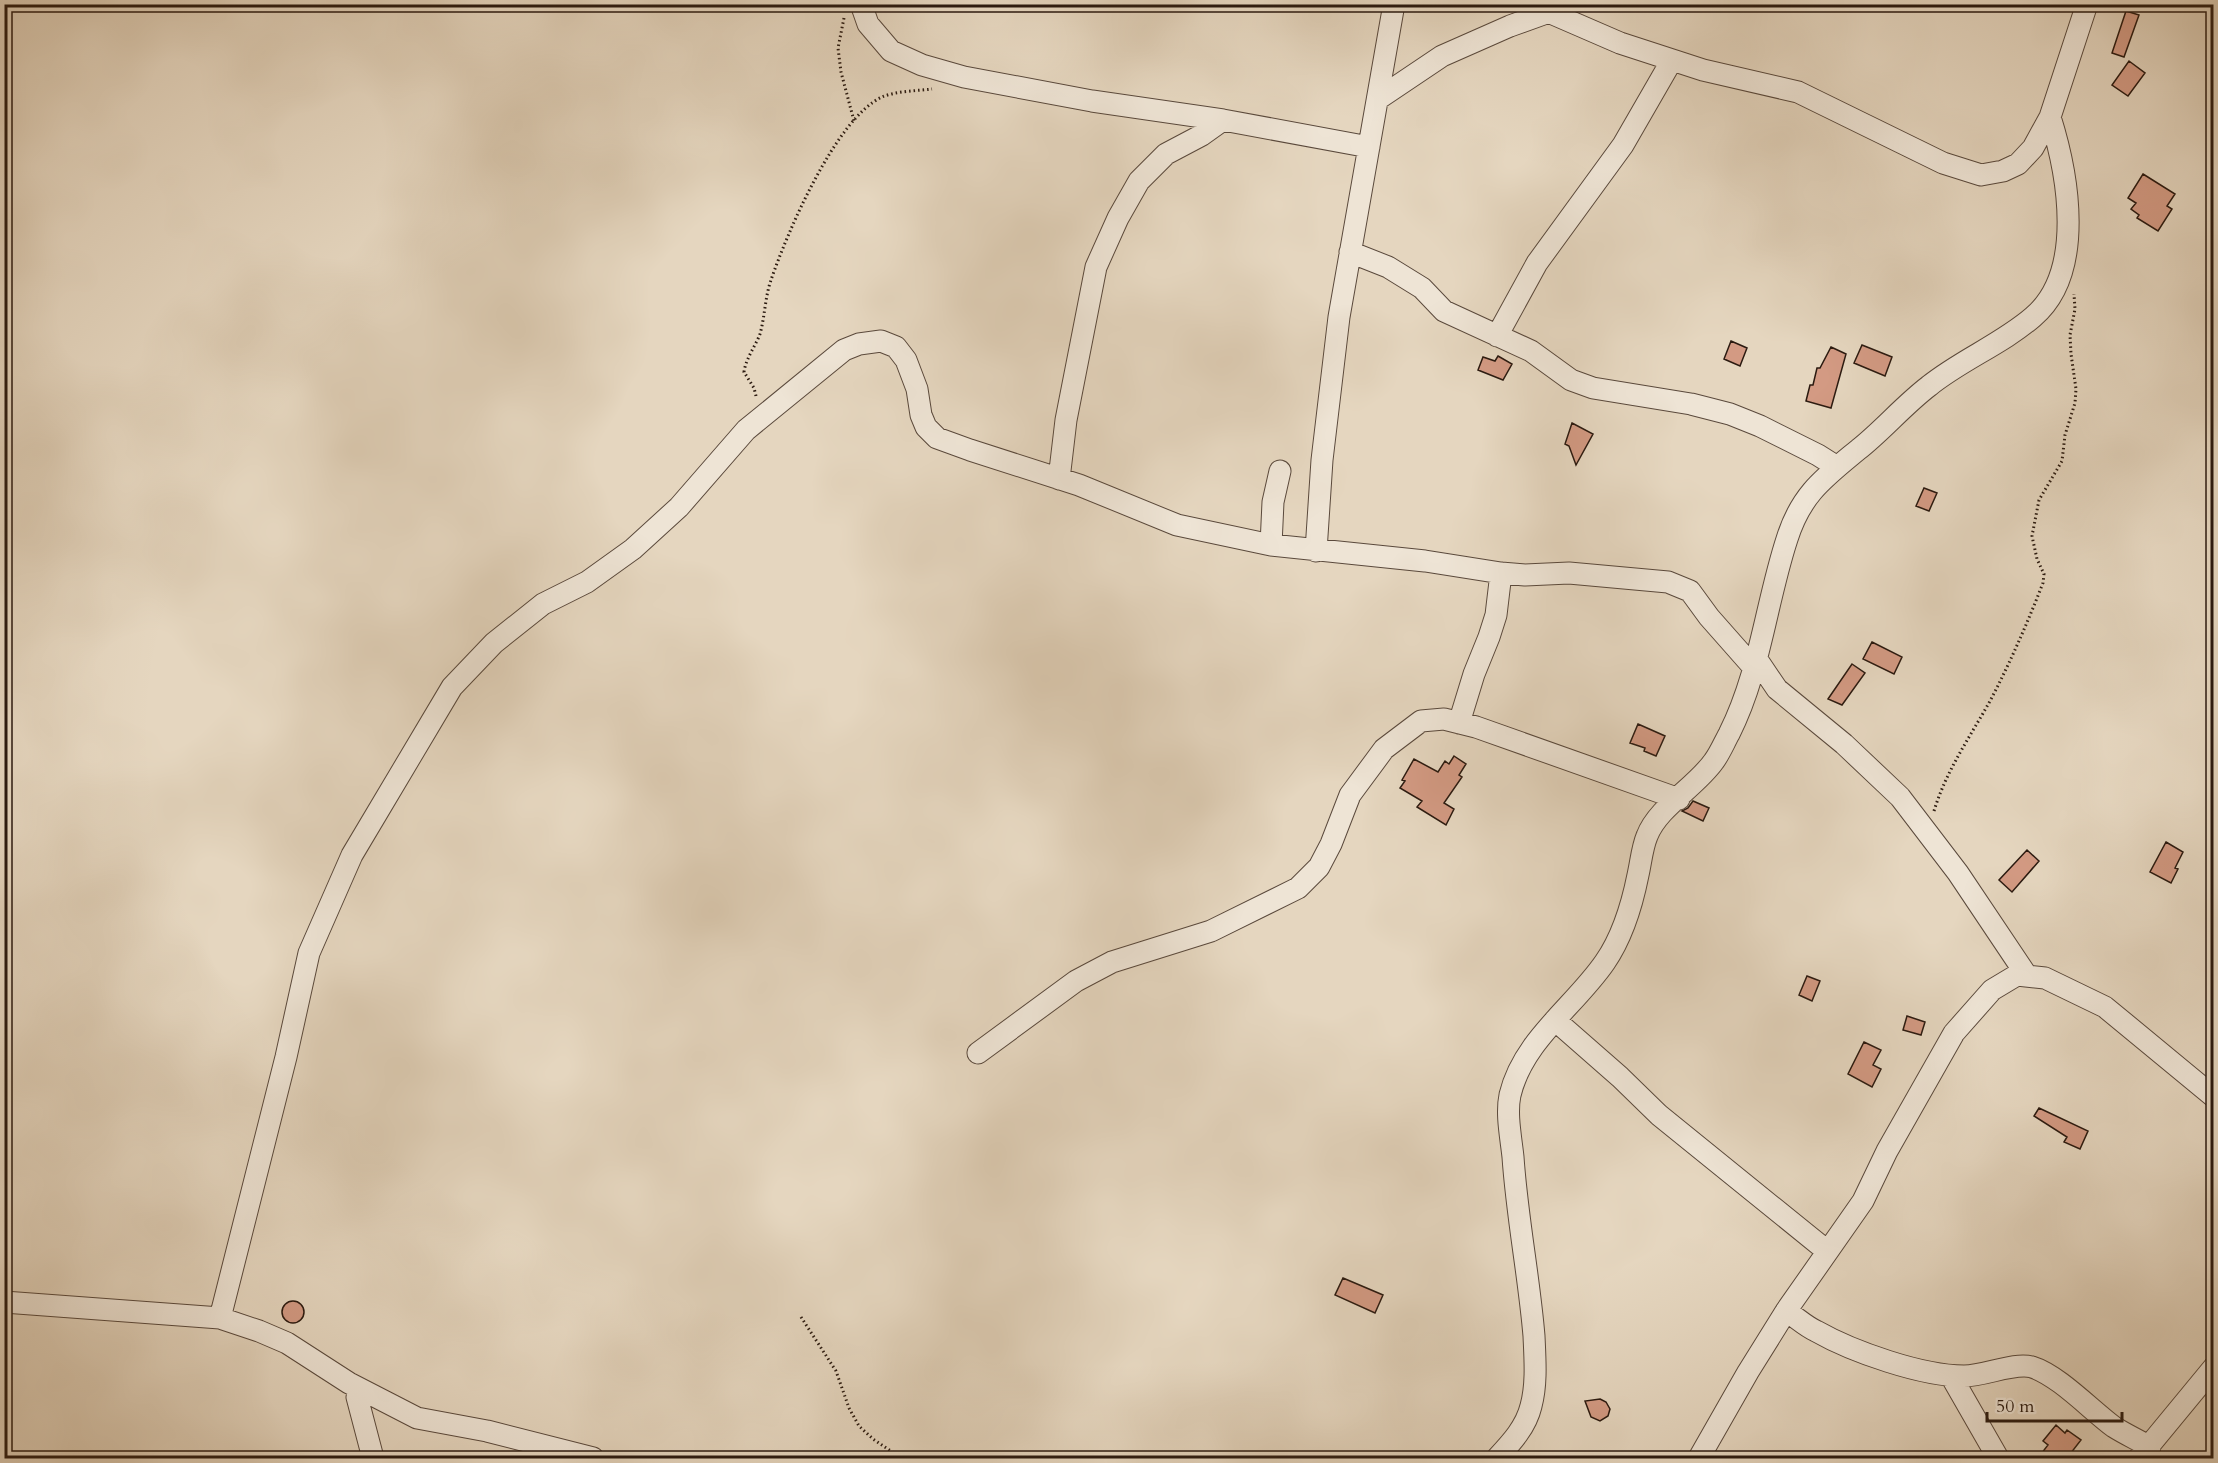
<svg xmlns="http://www.w3.org/2000/svg" width="2218" height="1463" viewBox="0 0 2218 1463" font-family="Cardo,serif">
<style>
.building{fill:#d39a83;stroke:#2b1a10;stroke-width:1.5}
.lines{fill:none;stroke-linecap:round;stroke-linejoin:round}
.minor-casing{stroke:#5a493c;stroke-width:23}
.path{stroke:#2b1a10;stroke-width:3;stroke-dasharray:1.5 3;stroke-linecap:butt}
.minor{stroke:#eee4d5;stroke-width:21}
</style>
<rect width="100%" height="100%" fill="#e5d6bf"/>
<filter id="stains"><feTurbulence type="fractalNoise" baseFrequency=".00333" numOctaves="4"/><feColorMatrix values="0 0 0 0 .2 0 0 0 0 .09 0 0 0 0 .02 0 0 0 .5 -.17"/></filter>
<radialGradient id="worn" r=".72"><stop offset=".6" stop-color="#630" stop-opacity="0"/><stop offset="1" stop-color="#630" stop-opacity=".3"/></radialGradient>
<path class="building" d="M2126,11L2139,15L2124,57L2112,53Z
M2129,61L2145,73L2128,96L2112,85Z
M2143,174L2175,194L2167,206L2172,209L2158,231L2137,218L2139,215L2131,209L2136,203L2128,198Z
M1731,341L1747,348L1740,366L1724,359Z
M1862,345L1892,357L1885,376L1854,363Z
M1831,347L1846,354L1831,408L1806,401L1810,385H1813L1817,368H1820Z
M1498,356L1512,364L1503,380L1478,370L1483,357L1495,361Z
M1572,423L1593,434L1576,465L1569,446L1565,444Z
M1924,488L1937,493L1929,511L1916,506Z
M1872,642L1902,657L1894,674L1863,659Z
M1852,664L1865,673L1842,705L1828,699Z
M1638,724L1665,736L1656,756L1644,751L1645,748L1630,743Z
M1454,756L1466,764L1459,775L1462,777L1444,803L1454,809L1446,825L1417,807L1422,801L1400,788L1405,781L1402,780L1414,759L1438,772L1445,761L1449,764Z
M1693,801L1709,808L1703,821L1682,811L1688,808Z
M2166,842L2183,852L2175,868L2178,869L2171,883L2150,872Z
M2027,850L2039,861L2012,892L1999,880Z
M1807,976L1820,981L1812,1001L1799,995Z
M1907,1016L1925,1022L1921,1035L1903,1030Z
M1864,1042L1881,1050L1873,1065L1881,1069L1872,1087L1848,1074Z
M2039,1108L2088,1131L2080,1149L2064,1142L2067,1137L2034,1116Z
M1343,1278L1383,1295L1375,1313L1335,1295Z
M282 1312a11 11 0 1 1 22 0a11 11 0 1 1-22 0Z
M1600,1399L1606,1402L1610,1409L1608,1416L1600,1421L1591,1417L1585,1401Z
M2056,1425L2065,1433L2067,1430L2081,1440L2067,1458H2038L2048,1445L2043,1441Z"/>
<g class="lines">
<g class="minor-casing">
<path id="minor" d="M861,4L868,24L891,51L922,65L964,77L1092,101L1223,120L1369,147
M1530,4L1620,43L1703,70L1798,92L1943,163L1981,175L2003,171L2018,164L2033,148L2050,117L2087,4
M1378,99L1442,56L1510,26L1549,12
M1350,252L1388,267L1422,288L1444,311L1531,351L1571,380L1593,388L1691,404L1730,414L1760,426L1818,455L1837,467
M1497,336L1537,263L1623,145L1672,60
M1059,479L1066,420L1096,267L1118,218L1139,181L1166,154L1202,135L1223,120
M1271,545L1273,502L1280,471
M1316,551L1322,460L1339,317L1394,4
M1756,658L1777,689L1844,744L1900,797L1958,873L2027,976
M1459,723L1474,674L1489,637L1496,615L1501,573
M1555,1020L1620,1077L1659,1115L1827,1251
M978,1053L1076,981L1112,962L1211,931L1298,888L1319,867L1331,844L1350,795L1384,749L1421,721L1444,719L1476,727L1679,799
M4,1302L220,1318L259,1331L287,1343L349,1383L417,1418L487,1431L593,1458
M1786,1311C1796,1317 1805,1326 1816,1331C1853,1352 1922,1376 1964,1376C1985,1376 2014,1362 2032,1367C2058,1375 2091,1410 2114,1427C2125,1434 2138,1440 2150,1447
M220,1318L286,1057L309,953L352,855L452,687L494,643L543,604L587,582L633,549L679,507L746,430L844,350L859,344L881,341L896,347L906,360L917,389L921,415L926,427L937,438L970,450L1079,485L1177,525L1271,545L1425,561L1501,573L1525,575L1569,573L1668,582L1690,591L1709,617L1754,668
M1951,1376L1998,1458
M357,1397L373,1458
M1497,1458C1511,1443 1526,1427 1531,1406C1537,1384 1535,1359 1534,1336C1529,1276 1517,1217 1513,1157C1511,1138 1506,1114 1510,1095C1523,1040 1575,1006 1605,962C1623,936 1632,905 1638,875C1641,862 1642,848 1647,836C1658,807 1696,787 1714,761C1720,753 1724,743 1729,734C1760,673 1766,603 1787,539C1801,494 1824,478 1859,449C1883,430 1904,405 1929,386C1961,360 2002,344 2033,317C2086,272 2068,174 2050,117
M1699,1458L1748,1372L1786,1311L1863,1201L1887,1151L1954,1033L1992,990L2017,975L2045,978L2105,1007L2214,1097
M2139,1458L2214,1367"/>
</g>
<path class="path" d="M844,18L838,48L841,72L854,121
M756,396L754,388L744,372C746,358 755,347 760,334C765,316 765,297 771,280C787,233 836,118 882,97C896,91 916,91 932,89
M1934,811C1946,771 1970,737 1990,701C2010,663 2027,624 2043,583L2044,574L2037,559L2032,536L2039,500L2062,461L2065,435L2075,403L2076,389L2071,354L2070,335L2075,309L2074,294
M801,1317L836,1371L849,1408L859,1426L873,1439L901,1458"/>
<use href="#minor" class="minor"/>
</g>
<rect width="2218" height="1463" fill="none" stroke="#e5d6bf" stroke-width="24"/>
<rect x="6" y="6" width="2206" height="1451" fill="none" stroke="#2b1a10" stroke-width="3"/>
<rect x="12" y="12" width="2194" height="1439" fill="none" stroke="#2b1a10" stroke-width="1.5"/>
<path d="M1987 1412v9h135v-9" fill="none" stroke="#2b1a10" stroke-width="3"/>
<text x="1996" y="1412" font-size="18" fill="#2b1a10" stroke="#eee4d5" stroke-width="4.5" paint-order="stroke">50 m</text>
<rect width="100%" height="100%" filter="url(#stains)"/>
<rect width="100%" height="100%" fill="url(#worn)"/>
</svg>
